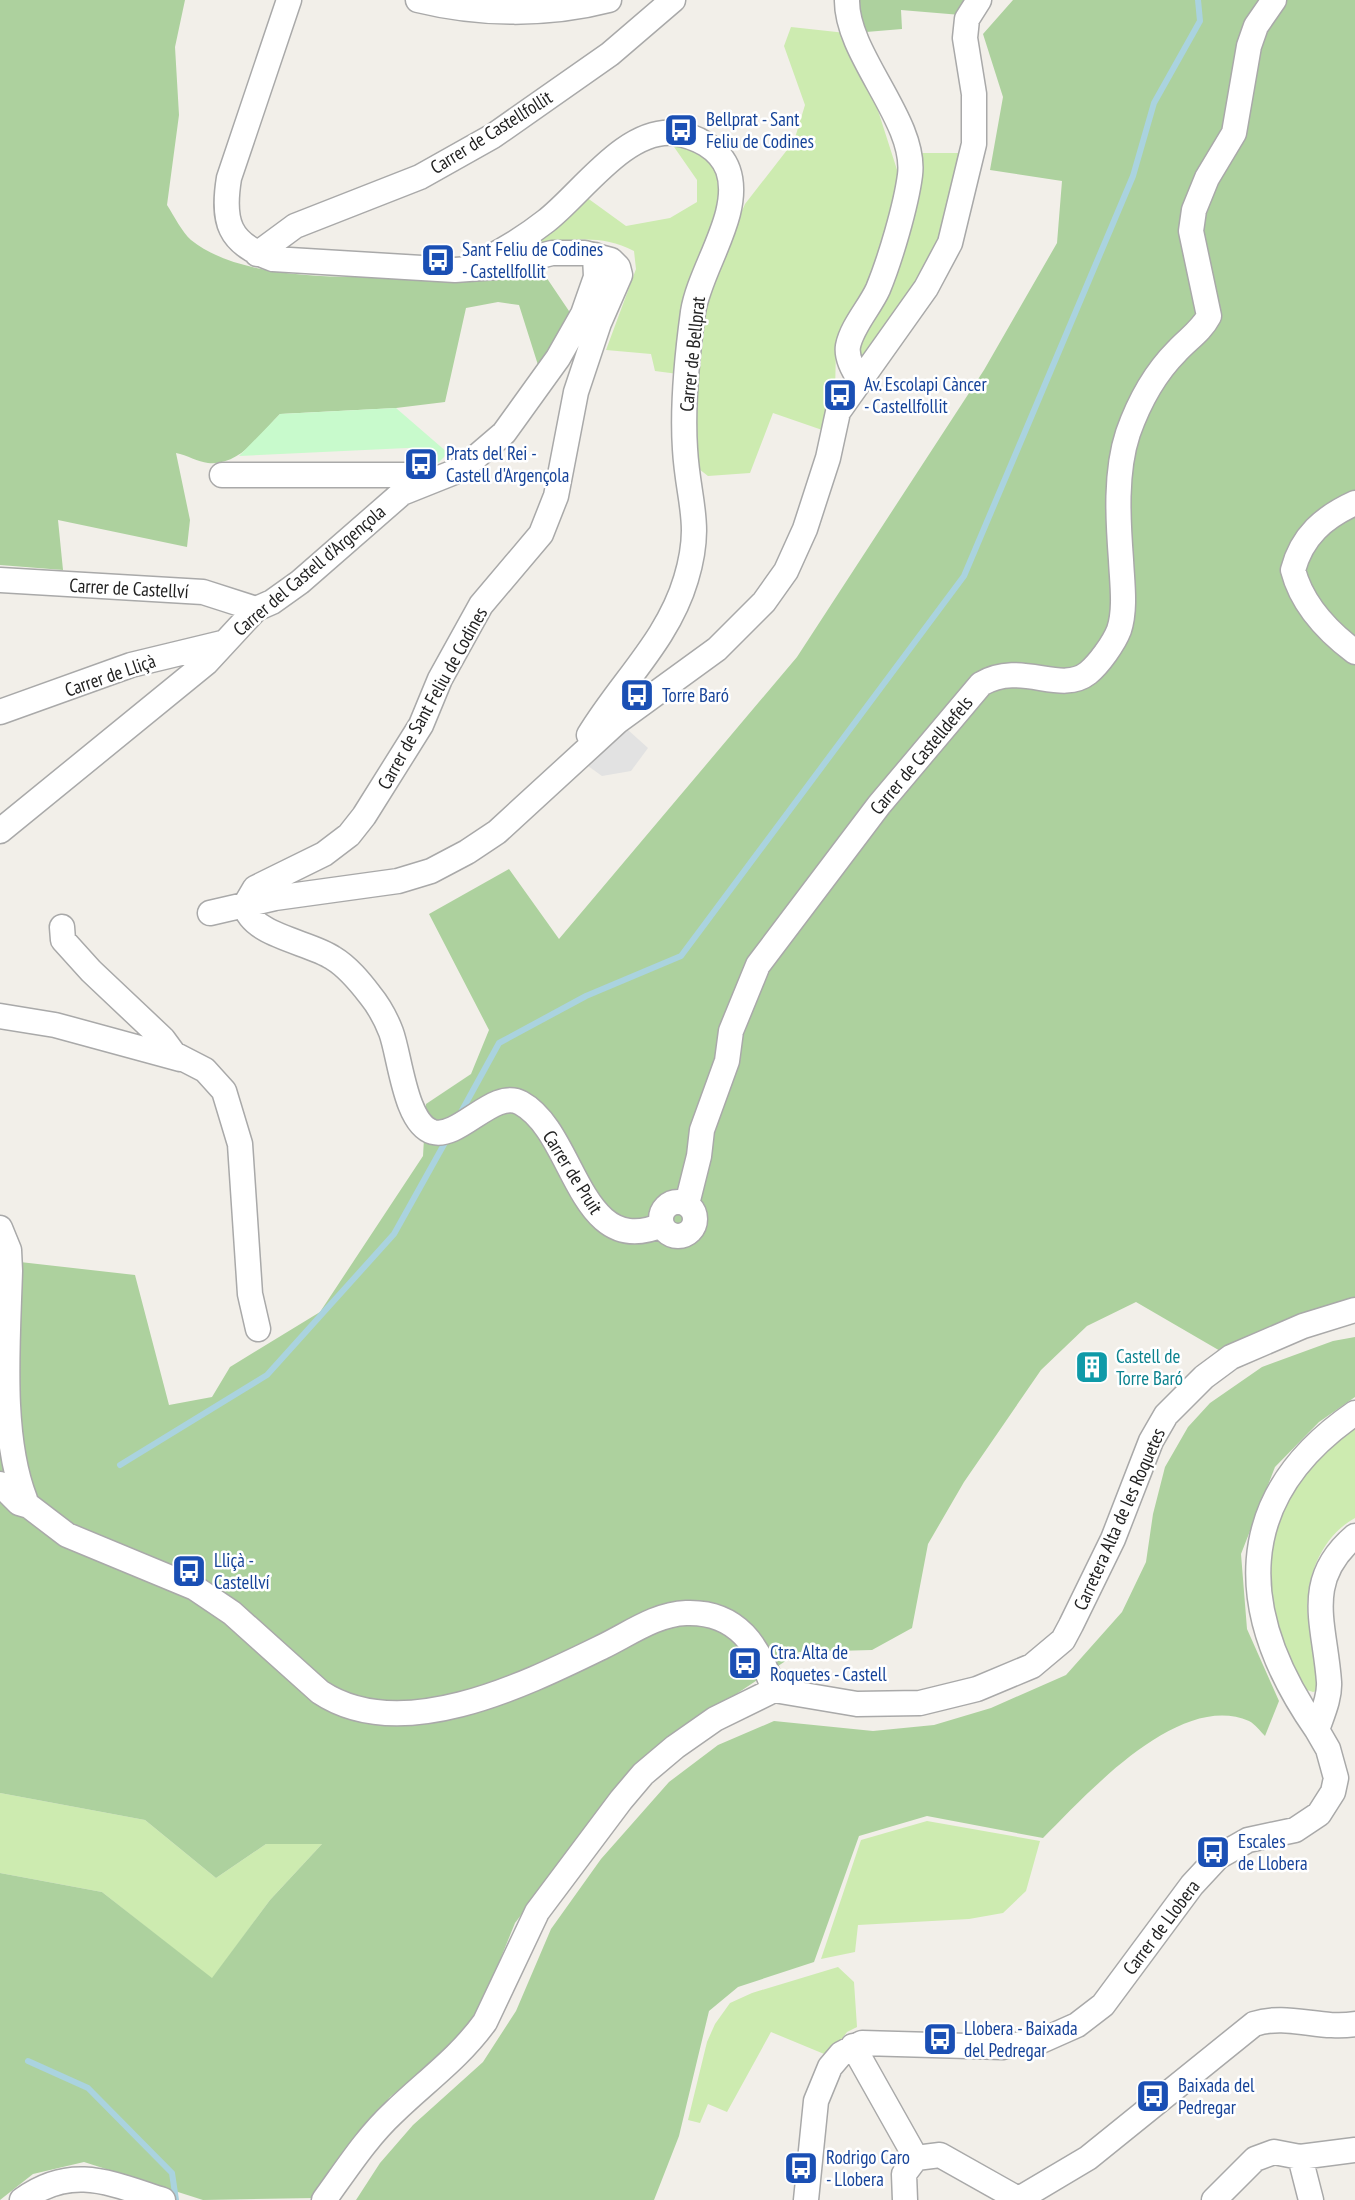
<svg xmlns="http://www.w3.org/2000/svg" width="1355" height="2200" viewBox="0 0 1355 2200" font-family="'PT Sans Narrow',sans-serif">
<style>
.grass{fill:#cdebb0}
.forest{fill:#add19e}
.park{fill:#c8facc}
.parking{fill:#e2e2e2}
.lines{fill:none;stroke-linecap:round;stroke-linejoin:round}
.stream{stroke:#aad3df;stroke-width:6}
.minor-casing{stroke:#a9a9a9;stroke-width:27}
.minor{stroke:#fff;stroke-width:24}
.labels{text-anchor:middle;stroke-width:5;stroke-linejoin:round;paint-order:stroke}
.transit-label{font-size:19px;fill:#164399;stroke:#fff;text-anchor:start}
.street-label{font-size:19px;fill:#222;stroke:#fff}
.culture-label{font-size:19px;fill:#0d838f;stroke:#fff;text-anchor:start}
</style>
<rect width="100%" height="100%" fill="#f2efe9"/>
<path class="grass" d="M791,27L846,33L874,98L899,176L893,211L874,272L836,347L835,394L828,432L773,413L750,473L708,476L699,469L695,399L702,319L716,270L745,204L794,141L805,105L784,46Z
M672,144C706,150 715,159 724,193L678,374L655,371L651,354L606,350L636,269L634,251C600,233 572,241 534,243L586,197L626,226L670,218L697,202V180Z
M920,153H963L942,243L863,360L855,356Z
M1355,1422V1518C1318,1538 1302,1587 1309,1626C1313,1647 1322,1668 1320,1690L1313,1692L1307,1690L1293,1670L1273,1625L1267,1543L1301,1470Z
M0,1793L145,1820L216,1878L266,1844L323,1843L270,1900L212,1979L102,1892L0,1873Z
M927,1821L1040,1841L1026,1891L1003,1913L969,1919L858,1925L855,1952L821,1959L861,1840Z
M838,1967L854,1982L857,2027L847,2032L829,2056L771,2032L727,2112L708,2104L700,2123L688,2120L707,2042L715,2024L730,2003L752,1993Z"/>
<path class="forest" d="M0,0H185L175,47L179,115L167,205C174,216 182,232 191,240C263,298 449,272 538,265L571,314L538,365L519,305L498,302L466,308L445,402L396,408L280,414C260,434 240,466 208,463C198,462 187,455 176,453L190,520L187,547L58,520L63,570L0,565Z
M856,0H969L961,15L901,10L902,29L866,32Z
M1013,0H1355V1299L1222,1352L1136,1302L1087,1326L1041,1370L964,1482L928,1544L912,1628L872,1650L799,1652L681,1731L633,1767L515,1923L481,2007L461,2040L390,2097L314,2198L203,2200L84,2162L33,2174L0,2200V1873L102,1892L212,1978L270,1900L322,1844H266L216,1878L145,1820L0,1793V1370L20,1262L135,1275L169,1405L212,1397L230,1367L320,1312L423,1156L426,1104L471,1074L489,1030L429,914L509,869L559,939L797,657L984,370L1057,243L1062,181L990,170L1003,97L983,34Z
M1355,1337V1397L1319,1422L1275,1467L1241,1554L1247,1629L1279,1701L1265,1736C1260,1731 1255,1724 1249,1721C1179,1691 1087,1794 1043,1838L927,1816L859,1836L814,1962L738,1987L709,2011L679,2136L654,2200H356L380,2163L413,2125L483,2062L516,2011L551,1929L601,1859L669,1782L718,1745L774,1721L873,1731L934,1725L991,1708L1066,1675L1122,1612L1146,1562L1153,1514L1165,1467L1188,1427L1210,1403L1262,1367L1333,1341Z"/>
<path class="park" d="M396,408L448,453L438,463L420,449L407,448L239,456L280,414Z"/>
<path class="parking" d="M618,721L648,748L631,771L602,776L577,758Z"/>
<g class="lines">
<path class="stream" d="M460,1114L499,1043L586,996L681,956L964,576L1133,176L1154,103L1200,21L1198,0
M120,1465L267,1375L394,1234L447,1139
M28,2061L88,2088L172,2173L176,2200"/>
<g class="minor-casing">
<path id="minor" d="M418,0C479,15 548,16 609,0
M847,0C846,55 917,121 910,175C906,206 890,260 878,289C870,307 852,326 848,346C846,358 853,370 860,380
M257,254L295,226L420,177L493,136L610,54L673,0
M484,260C506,249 527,236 546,221C581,194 625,128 674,133C696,136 720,148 728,170C743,213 700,268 693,312C687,356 682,404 685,449C688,502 703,523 686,579C668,640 621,682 589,735
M222,475H427
M1355,503C1324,517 1302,536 1293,570C1302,605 1327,631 1355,652
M0,580L203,592L256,609
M0,712L131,665L222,643
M0,831L206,663L256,609L272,602L300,582L402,493L462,469L504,433L558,358L583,314L596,277L595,255
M245,905L255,888L324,854L349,835L364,816L421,725L440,679L481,605L541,534L556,496L576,392L599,323L620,275L618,267L611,260L585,253H552L496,267L455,270L273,259C228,244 222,221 229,178L289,0
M245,905C251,936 310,942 333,958C348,967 360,982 370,995C379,1006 386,1019 391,1032C400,1056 405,1124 433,1132C460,1139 494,1088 521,1103C576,1133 578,1261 662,1225
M210,913L275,898L398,881L431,871L467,852L497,832L618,721L717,649L764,602L786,571L805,529L828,458L838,412L926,288L950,243L974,144V94L965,38L967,19L979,0
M62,927L63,940L91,971L163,1039L174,1054L205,1070L224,1091L240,1144L250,1294L258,1329
M0,1016L55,1025L180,1059
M661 1219a17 17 0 1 1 34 0a17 17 0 1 1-34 0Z
M687,1204L699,1156L702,1130L727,1061L731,1031L758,965L879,805L981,684C1021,660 1060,695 1088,673C1099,664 1114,643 1119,630C1126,609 1122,582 1121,560C1118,520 1115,472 1128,433C1139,402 1154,374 1177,351C1188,339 1201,331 1209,316L1191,231L1194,210L1207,178L1234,133L1249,46L1256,26L1274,0
M0,1228L9,1250L10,1271C8,1342 0,1435 25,1499
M0,1484L19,1503L29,1506L67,1535L195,1588L232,1613L320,1692C401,1746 524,1685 602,1647C629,1634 656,1614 686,1613C738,1611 759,1647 774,1690
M1317,1730C1236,1614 1230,1499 1355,1413
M853,2046L916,2158
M1300,2157L1311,2200
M1019,2199L1088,2158L1254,2024C1287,2013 1321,2030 1355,2024
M22,2200C72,2164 110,2183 163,2200
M324,2200C346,2170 366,2138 394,2112C426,2081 459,2058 485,2022L537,1912L621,1800L643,1774L675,1747L715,1719L774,1690L857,1704L920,1703L977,1689L1032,1666L1063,1640L1071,1625L1113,1539L1151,1441L1166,1415L1204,1377L1231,1357L1303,1326L1355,1310
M806,2200L816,2101L830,2067L841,2054L862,2043L1003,2047L1041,2041L1077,2025L1103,2005L1192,1885L1218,1857L1248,1840L1295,1830L1319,1814L1333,1792L1336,1778L1328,1749L1317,1730C1322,1715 1330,1698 1329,1682C1325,1624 1302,1581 1355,1536
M905,2200L904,2174L916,2158L940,2155L1020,2200
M1214,2200L1255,2159L1274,2152L1300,2157L1355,2150"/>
</g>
<use href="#minor" class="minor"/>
</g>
<defs>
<g id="bus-square" transform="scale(1.75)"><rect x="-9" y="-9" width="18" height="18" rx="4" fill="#1a4fb4" stroke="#fff"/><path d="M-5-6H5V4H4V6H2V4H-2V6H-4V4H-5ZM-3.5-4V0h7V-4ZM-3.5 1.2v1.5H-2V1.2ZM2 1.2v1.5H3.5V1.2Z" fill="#fff"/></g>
<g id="building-square" transform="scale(1.75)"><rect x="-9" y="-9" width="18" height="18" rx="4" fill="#0f9aa8" stroke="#fff"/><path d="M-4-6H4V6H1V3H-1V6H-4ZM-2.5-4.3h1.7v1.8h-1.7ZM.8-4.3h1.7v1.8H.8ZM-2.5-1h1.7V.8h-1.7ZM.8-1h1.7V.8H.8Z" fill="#fff"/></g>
</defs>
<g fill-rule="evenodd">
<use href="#bus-square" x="681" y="130"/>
<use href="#bus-square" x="438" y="260"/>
<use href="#bus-square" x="840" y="395"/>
<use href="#bus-square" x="421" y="464"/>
<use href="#bus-square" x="637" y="695"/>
<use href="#building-square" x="1092" y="1367"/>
<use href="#bus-square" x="189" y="1571"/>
<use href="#bus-square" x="745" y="1663"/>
<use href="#bus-square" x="1213" y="1852"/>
<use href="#bus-square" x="940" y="2039"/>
<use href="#bus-square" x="1153" y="2096"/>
<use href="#bus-square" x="801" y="2168"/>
</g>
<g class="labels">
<g class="transit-label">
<text x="706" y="126">Bellprat - Sant<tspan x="706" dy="22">Feliu de Codines</tspan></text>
<text x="462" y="256">Sant Feliu de Codines<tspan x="462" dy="22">- Castellfollit</tspan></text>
<text x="864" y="391">Av. Escolapi Càncer<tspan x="864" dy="22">- Castellfollit</tspan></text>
<text x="446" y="460">Prats del Rei -<tspan x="446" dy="22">Castell d'Argençola</tspan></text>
<text x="662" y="702">Torre Baró</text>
<text x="214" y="1567">Lliçà -<tspan x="214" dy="22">Castellví</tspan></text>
<text x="770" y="1659">Ctra. Alta de<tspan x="770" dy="22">Roquetes - Castell</tspan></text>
<text x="1238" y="1848">Escales<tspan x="1238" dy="22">de Llobera</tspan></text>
<text x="964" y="2035">Llobera - Baixada<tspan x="964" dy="22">del Pedregar</tspan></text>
<text x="1178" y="2092">Baixada del<tspan x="1178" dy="22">Pedregar</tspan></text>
<text x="826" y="2164">Rodrigo Caro<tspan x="826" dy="22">- Llobera</tspan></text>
</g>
<g class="street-label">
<text transform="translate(491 132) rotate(-32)" y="7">Carrer de Castellfollit</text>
<text transform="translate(692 354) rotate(-84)" y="7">Carrer de Bellprat</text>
<text transform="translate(309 570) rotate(-40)" y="7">Carrer del Castell d'Argençola</text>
<text transform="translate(129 588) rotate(3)" y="7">Carrer de Castellví</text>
<text transform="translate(110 675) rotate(-19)" y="7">Carrer de Lliçà</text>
<text transform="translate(432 698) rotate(-61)" y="7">Carrer de Sant Feliu de Codines</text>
<text transform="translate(921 755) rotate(-50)" y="7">Carrer de Castelldefels</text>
<text transform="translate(573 1172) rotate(58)" y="7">Carrer de Pruit</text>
<text transform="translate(1119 1519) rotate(-66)" y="7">Carretera Alta de les Roquetes</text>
<text transform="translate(1161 1927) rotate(-53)" y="7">Carrer de Llobera</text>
</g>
<g class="culture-label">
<text x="1116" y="1363">Castell de<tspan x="1116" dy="22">Torre Baró</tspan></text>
</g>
</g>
</svg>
